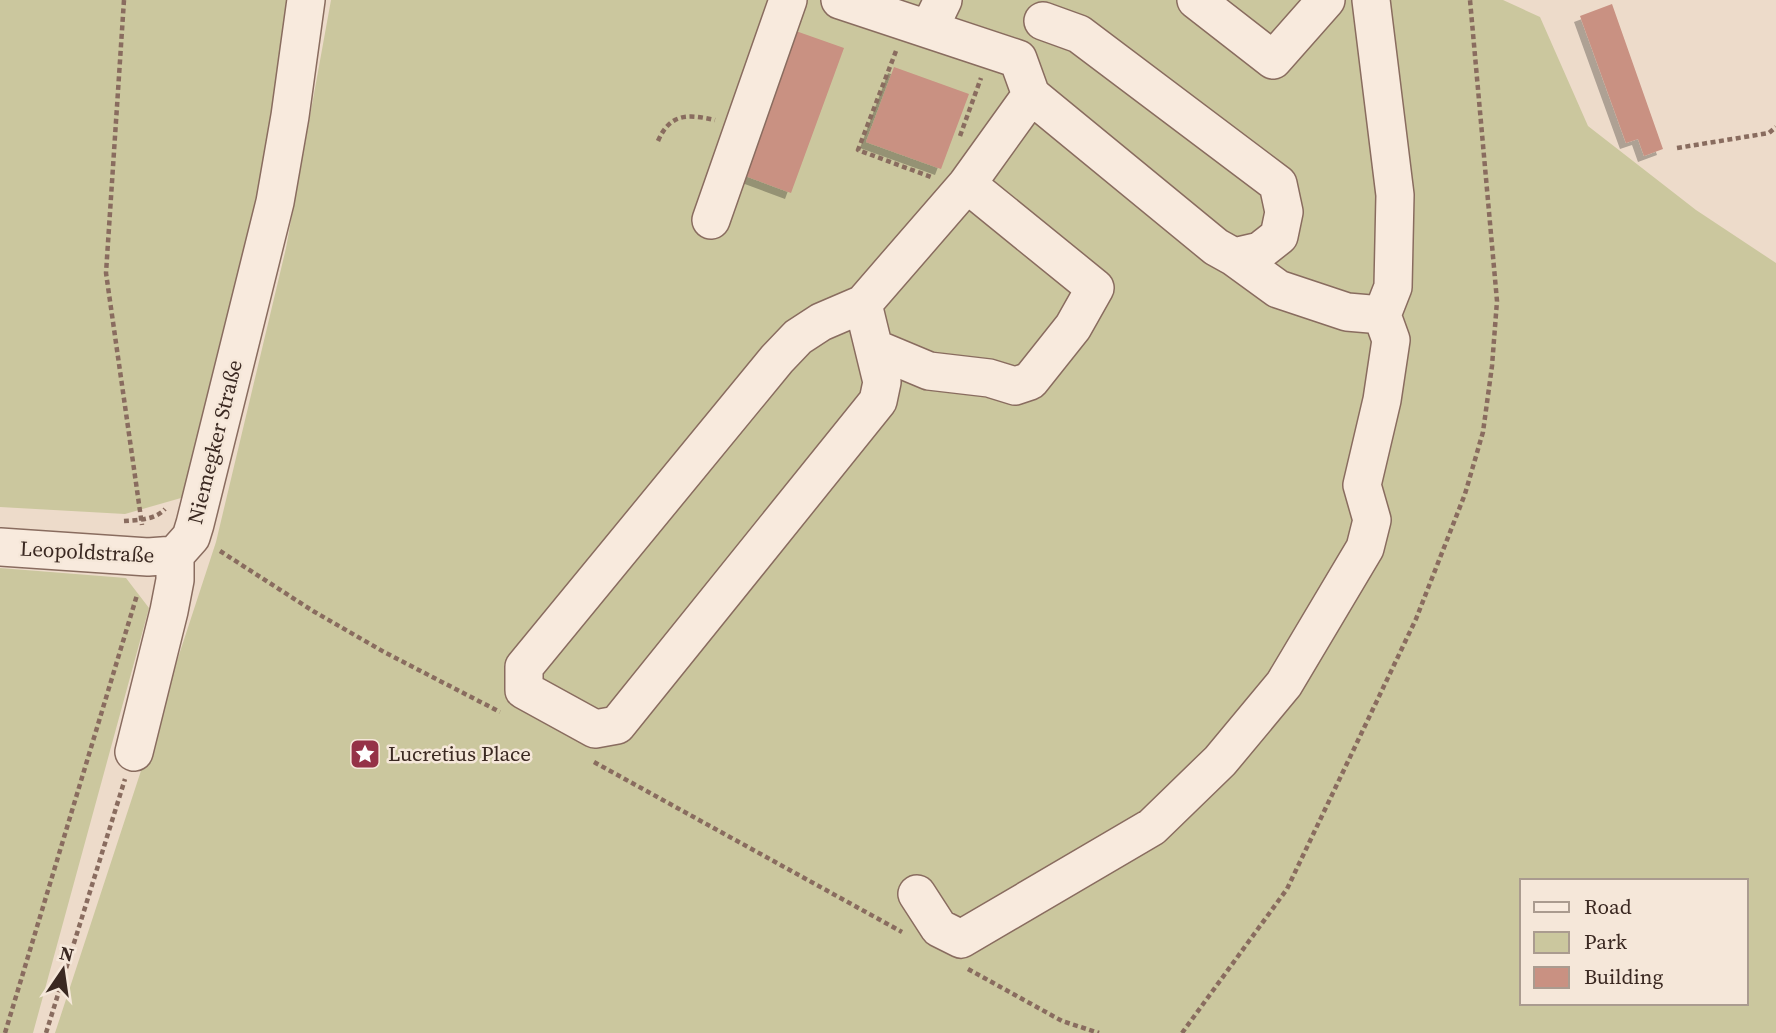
<svg xmlns="http://www.w3.org/2000/svg" width="1776" height="1033" viewBox="0 0 1776 1033" font-family="'Source Serif 4',serif">
<style>
.green{fill:#cbc79e;fill-rule:evenodd}
.building{fill:#c99182;filter:url(#shadow)}
.lines{fill:none;stroke-linecap:round;stroke-linejoin:round}
.minor-casing{stroke:#896c5f;stroke-width:40}
.path{stroke:#896c5f;stroke-width:4.5;stroke-dasharray:5 3.5;stroke-linecap:butt}
.minor{stroke:#f8eadd;stroke-width:37}
.labels{text-anchor:middle;stroke-width:5;stroke-linejoin:round;paint-order:stroke}
.street-label{font-size:21px;fill:#3a2821;stroke:#f5e7d9}
.poi-label{font-size:21px;fill:#3a2821;stroke:#f5e7d9;text-anchor:start}
</style>
<defs>
<filter id="shadow"><feDropShadow dx="-6" dy="6" stdDeviation="0" flood-color="#0004"/></filter>
</defs>
<rect width="100%" height="100%" fill="#eddbca"/>
<path class="green" d="M0,0H290L282,71L248,254L188,496L125,514L0,507Z
M331,0H1503L1540,17L1588,126L1696,210L1776,263V1033H55L216,542L286,248ZM1522,881H1746V1003H1522Z
M0,568L126,578L149,608L33,1033H0Z"/>
<path class="building" d="M1612,4L1663,149L1644,156L1638,139L1626,143L1580,16Z
M793,30L844,48L791,193L740,174Z
M894,67L969,94L941,169L866,142Z"/>
<g class="lines">
<g class="minor-casing">
<path id="minor" d="M840,0L1018,59
M1196,0L1273,60L1326,0
M929,29L943,0
M1018,59L1031,95L1216,247L1234,257L1260,251L1279,236L1284,212L1278,184L1079,34L1043,21
M711,220L788,0
M1234,257L1278,289L1347,312L1382,315
M863,304L821,322L798,337L777,359L524,667V690L595,729L617,725L878,401L882,382L863,304L967,184L1031,95
M874,348L929,371L989,378L1015,386L1030,381L1073,327L1095,288L967,184
M0,547L148,557L175,555
M134,752L169,611L175,580V555L191,537L195,524L275,202L290,116L306,0
M917,894L939,928L961,939L1152,827L1220,761L1284,684L1365,548L1372,520L1362,485L1382,400L1391,340L1382,315L1393,287L1395,195L1371,0"/>
</g>
<path class="path" d="M124,0L106,273L142,525
M896,51L858,150L931,177
M960,136L981,78
M658,141C670,113 688,114 715,120
M1677,148L1769,133L1776,127
M124,521C138,520 155,520 165,509
M220,551L313,611L384,652L500,712
M594,762L902,932
M968,969L1062,1021L1099,1033
M5,1033L137,595
M46,1033L125,779
M1182,1033L1287,889L1416,619L1465,494L1483,432L1492,366L1497,301L1470,0"/>
<use href="#minor" class="minor"/>
</g>
<defs>
<g id="sight-square" transform="scale(1.575)"><rect x="-9" y="-9" width="18" height="18" rx="4" fill="#953247" stroke="#f5e7d9"/><path d="M0-6L1.8-2.2L6-1.7L2.9 1.2L3.7 5.4L0 3.3L-3.7 5.4L-2.9 1.2L-6-1.7L-1.8-2.2Z" fill="#fff"/></g>
</defs>
<g fill-rule="evenodd">
<use href="#sight-square" x="365" y="754"/>
</g>
<g class="labels">
<g class="street-label">
<text transform="translate(215 442) rotate(-76)" y="7">Niemegker Straße</text>
<text transform="translate(87 552) rotate(3)" y="7">Leopoldstraße</text>
</g>
<g class="poi-label">
<text x="388" y="761">Lucretius Place</text>
</g>
</g>
<rect x="1520" y="879" width="228" height="126" fill="#f5e7d9" stroke="#aa9b8f" stroke-width="2"/>
<rect x="1534" y="902" width="35" height="10" fill="#f8eadd" stroke="#aa9b8f" stroke-width="2"/>
<text x="1584" y="914" font-size="21" fill="#3a2821">Road</text>
<rect x="1534" y="932" width="35" height="21" fill="#cbc79e" stroke="#aa9b8f" stroke-width="2"/>
<text x="1584" y="949" font-size="21" fill="#3a2821">Park</text>
<rect x="1534" y="967" width="35" height="21" fill="#c99182" stroke="#aa9b8f" stroke-width="2"/>
<text x="1584" y="984" font-size="21" fill="#3a2821">Building</text>
<g transform="translate(63 970) rotate(13)" stroke="#f5e7d9" stroke-width="5" paint-order="stroke">
<path d="M0-5L12 26L0 18L-12 26Z" fill="#3a2821"/>
<text y="-10" font-size="19" font-weight="bold" text-anchor="middle" fill="#3a2821">N</text>
</g>
</svg>
